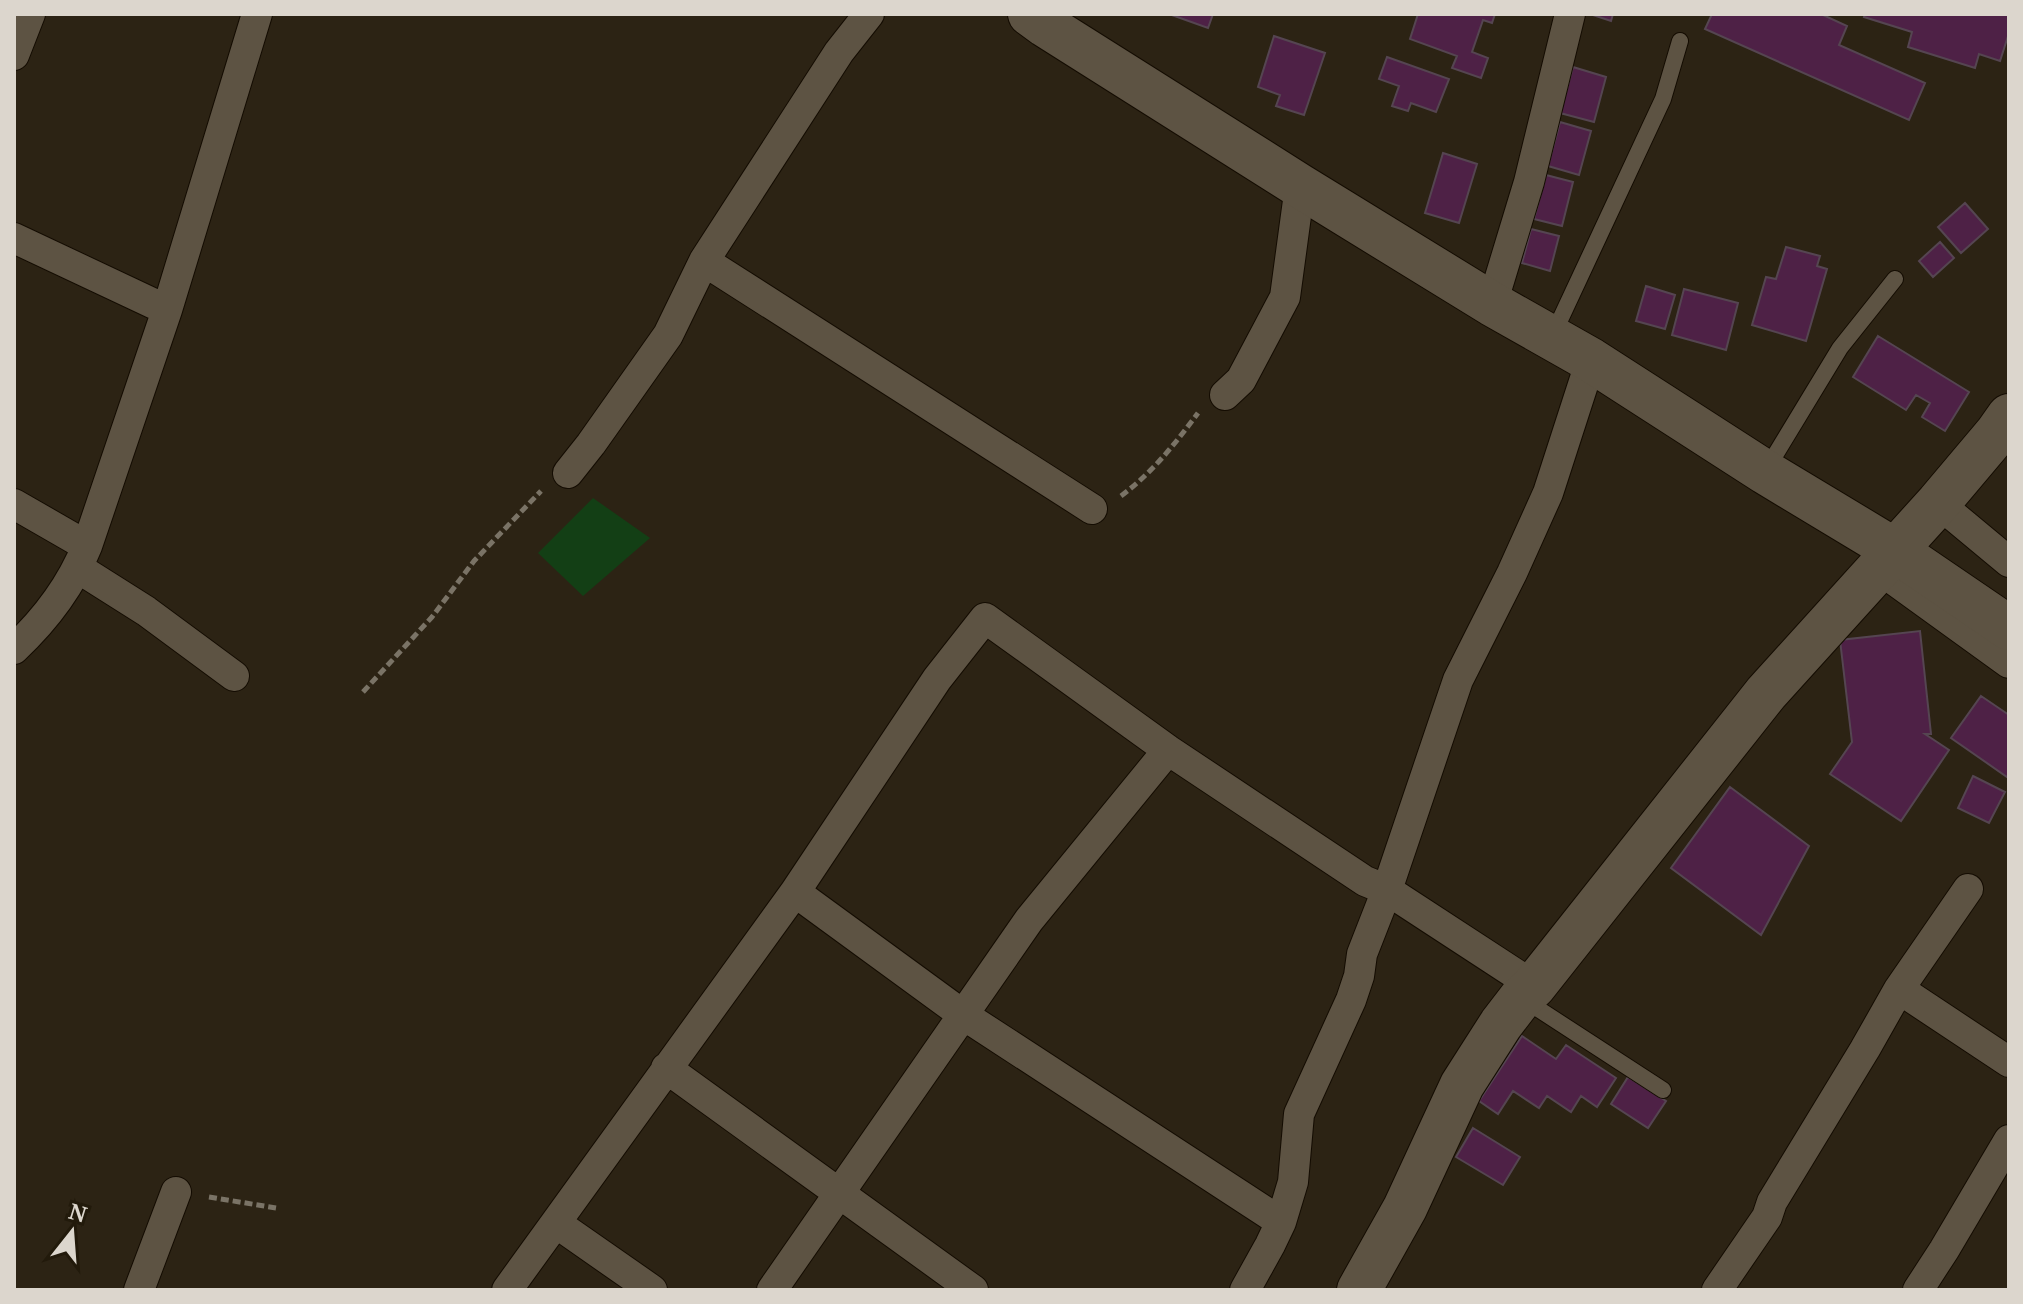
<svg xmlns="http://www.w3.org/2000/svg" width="2023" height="1304" viewBox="0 0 2023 1304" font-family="'Noto Serif',serif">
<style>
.green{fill:#133f15}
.building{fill:#4e2146;stroke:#554551;stroke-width:2}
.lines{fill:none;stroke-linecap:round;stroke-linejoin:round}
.lane-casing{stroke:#140c02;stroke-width:18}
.street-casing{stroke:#140c02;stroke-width:32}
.secondary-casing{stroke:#140c02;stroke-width:46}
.path{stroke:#7a7366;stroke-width:5;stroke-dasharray:8 4;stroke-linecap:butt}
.lane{stroke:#5d5343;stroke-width:16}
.street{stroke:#5d5343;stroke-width:30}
.secondary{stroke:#5d5343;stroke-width:44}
</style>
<rect width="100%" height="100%" fill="#2c2314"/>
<path class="green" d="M593,498L650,538L583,596L538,553Z"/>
<path class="building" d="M1169,14H1213L1208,28Z
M1418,14H1495L1492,23L1483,20L1472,52L1488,58L1481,78L1452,68L1457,56L1410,39Z
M1590,14H1613L1611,21Z
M1712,14H1821L1847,26L1839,45L1925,83L1909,120L1705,29Z
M1865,14H2005L2009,15V33L2000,61L1979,54L1975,68L1908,47L1912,32L1864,17Z
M1274,36L1325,53L1304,115L1276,106L1280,95L1258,87Z
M1387,57L1449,79L1436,112L1411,103L1408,111L1392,106L1399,86L1379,79Z
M1573,67L1606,77L1594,122L1560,113Z
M1560,122L1591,131L1579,175L1548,166Z
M1443,153L1477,164L1459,223L1425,213Z
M1546,175L1573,182L1562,226L1534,219Z
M1965,203L1988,229L1961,253L1938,227Z
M1531,229L1559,236L1550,271L1522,263Z
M1940,242L1954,258L1933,277L1919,261Z
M1786,247L1820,256L1817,266L1827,269L1806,341L1752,325L1766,277L1776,279Z
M1646,286L1675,295L1665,329L1636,321Z
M1684,289L1738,303L1726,350L1672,335Z
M1878,336L1969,392L1945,431L1922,417L1930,403L1916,395L1906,410L1853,377Z
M1920,631L1931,734H1925L1949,750L1901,821L1830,774L1852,742L1840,640Z
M1981,696L2009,715V774L2007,777L1951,738Z
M1973,776L2005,792L1989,823L1958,808Z
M1730,787L1809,846L1761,935L1671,868Z
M1522,1036L1556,1059L1566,1045L1616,1078L1597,1107L1581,1096L1571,1112L1547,1096L1539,1108L1513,1091L1498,1114L1479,1101Z
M1628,1077L1666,1101L1648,1128L1611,1104Z
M1473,1128L1520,1157L1503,1185L1456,1157Z"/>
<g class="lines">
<g class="lane-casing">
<path id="lane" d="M1552,337L1663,99L1680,41
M1766,470L1840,348L1895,279
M1523,999L1663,1090"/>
</g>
<g class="street-casing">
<path id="street" d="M14,55L30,14
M14,238L167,310
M704,261L1092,509
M1492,304L1529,182L1570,14
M1225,395L1241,380L1285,297L1300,186
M568,473L591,444L668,335L704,261L839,52L869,14
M1938,503L2009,562
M14,504L87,546
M78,568L146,611L234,676
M1879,569L2009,663
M14,649C45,620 71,586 87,546L167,310L257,14
M795,892L962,1014L1281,1222
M1899,989L2009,1062
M666,1068L973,1290
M556,1223L652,1290
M139,1290L176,1192
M507,1290L795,892L937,679L985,618L1168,750L1365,881L1387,890L1534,986
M772,1290L1029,920L1168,750
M1245,1290L1270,1245L1281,1222L1293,1182L1299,1114L1351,1000L1359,976L1362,954L1387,890L1458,680L1512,573L1548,493L1591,360
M1717,1290L1767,1217L1772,1202L1865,1049L1899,989L1968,889
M1918,1290L1944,1250L2009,1140"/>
</g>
<g class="secondary-casing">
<path id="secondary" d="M1030,14L1045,25L1300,186L1492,304L1591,360L1765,472L1896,551L2009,628
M1359,1290L1405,1208L1462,1085L1501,1024L1521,998L1534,986L1766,693L1938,503L1997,433L2009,416"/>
</g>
<path class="path" d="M1121,496C1152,473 1175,444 1198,413
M363,692L432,617L474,561L541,491
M209,1197L276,1208"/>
<use href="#lane" class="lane"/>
<use href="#street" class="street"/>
<use href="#secondary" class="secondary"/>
</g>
<rect width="2023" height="1304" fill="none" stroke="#dcd6cd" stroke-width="32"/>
<g transform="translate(72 1232) rotate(17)" stroke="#221a0b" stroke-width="6" paint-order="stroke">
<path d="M0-6L14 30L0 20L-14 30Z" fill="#dcd6cd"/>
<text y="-12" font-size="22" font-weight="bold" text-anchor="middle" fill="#dcd6cd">N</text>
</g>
</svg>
